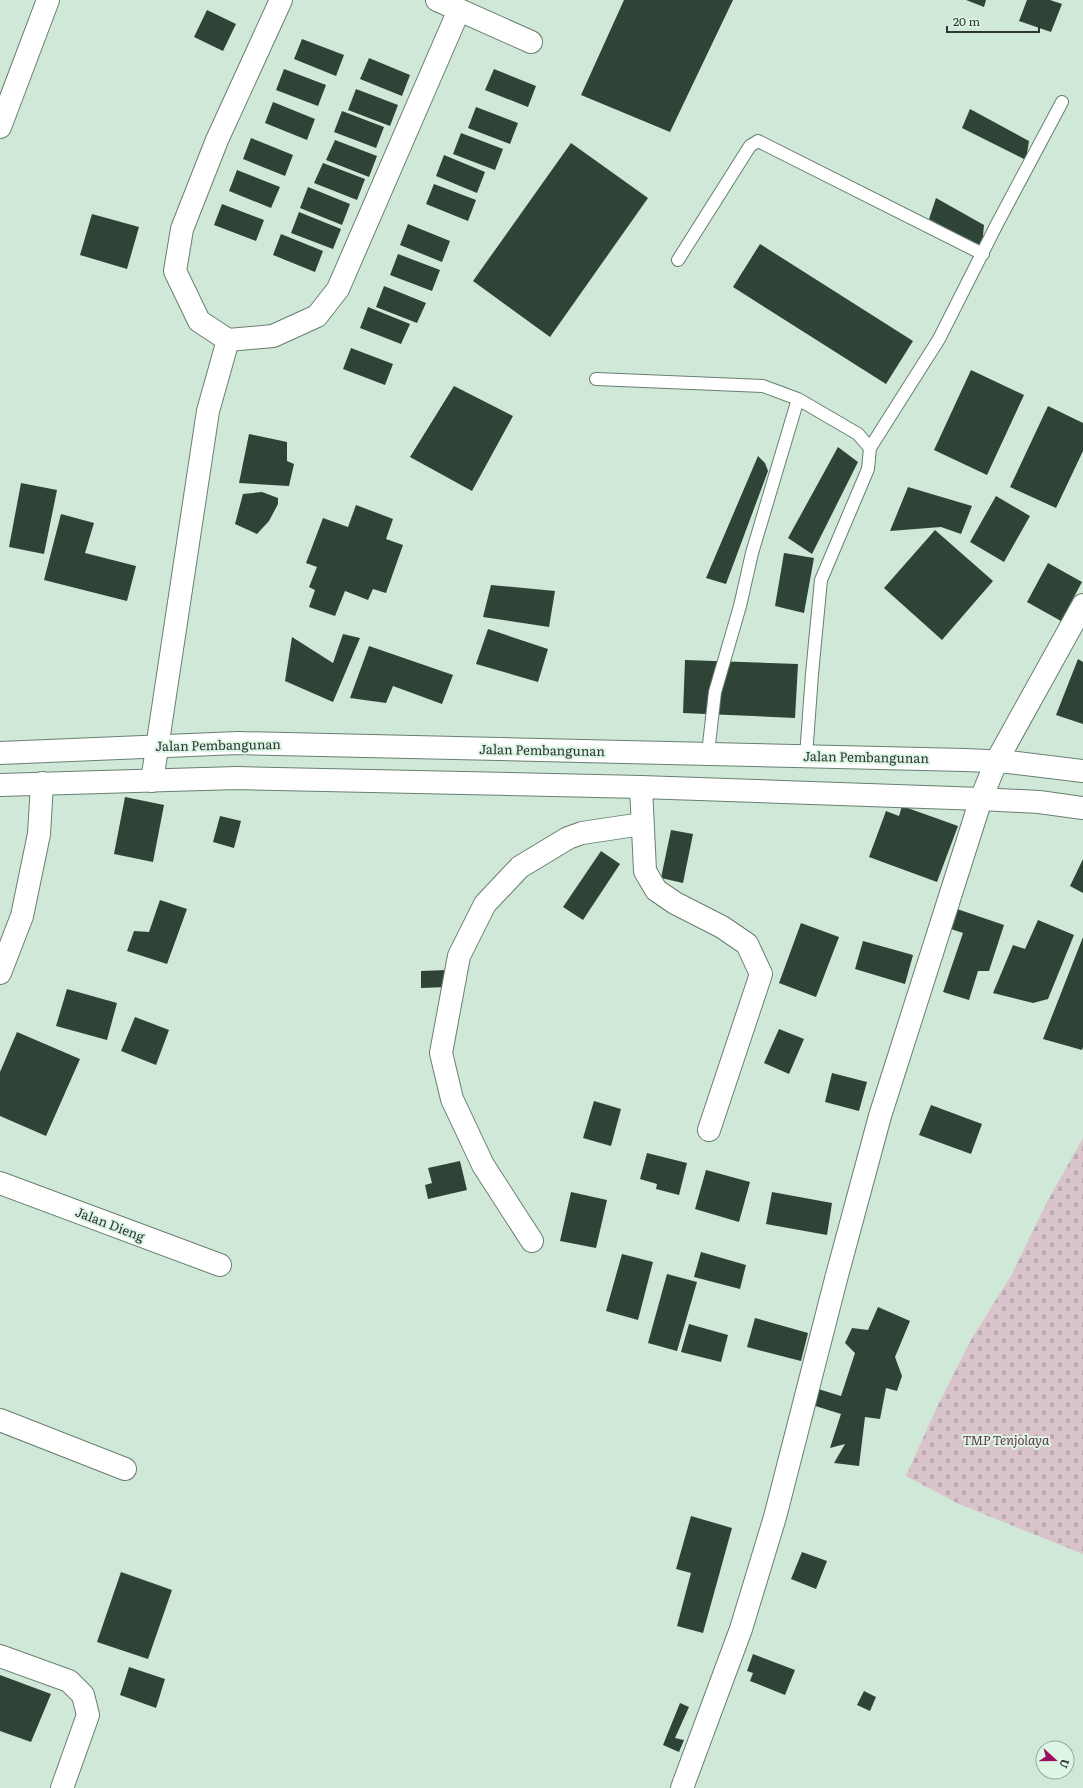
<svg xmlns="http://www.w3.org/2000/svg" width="1083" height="1788" viewBox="0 0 1083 1788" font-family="Literata,serif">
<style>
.cemetery{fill:url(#cemetery-stones)}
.building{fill:#2f4437}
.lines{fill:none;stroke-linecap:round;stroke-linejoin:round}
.lane-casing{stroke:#697f70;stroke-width:14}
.street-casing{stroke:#697f70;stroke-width:24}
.secondary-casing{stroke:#697f70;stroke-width:24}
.lane{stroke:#fff;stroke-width:12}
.street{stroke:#fff;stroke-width:22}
.secondary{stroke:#fff;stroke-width:22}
.labels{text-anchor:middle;stroke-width:4;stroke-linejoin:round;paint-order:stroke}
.street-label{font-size:13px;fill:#2d3630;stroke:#ddf5e5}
.park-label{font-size:13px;font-style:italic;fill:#633448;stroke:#ddf5e5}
</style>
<defs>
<pattern id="cemetery-stones" width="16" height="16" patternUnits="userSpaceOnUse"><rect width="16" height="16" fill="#dac4cc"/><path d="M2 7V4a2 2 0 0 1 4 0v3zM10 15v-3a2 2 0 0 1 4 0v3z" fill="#bba9b0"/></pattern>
</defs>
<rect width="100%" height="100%" fill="#d0e8d7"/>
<path class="cemetery" d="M1083,1138V1554L959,1504L906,1476L938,1405L972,1338L1011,1276L1047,1202Z"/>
<path class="building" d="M624,0H733L670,132L581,95Z
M966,0H986L984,7Z
M1027,0H1050L1062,4L1051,32L1019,21Z
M207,10L236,24L223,51L194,37Z
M302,39L344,55L336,76L294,59Z
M369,58L410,75L402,96L360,79Z
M284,69L326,85L318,106L276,90Z
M494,69L536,86L528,107L485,90Z
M356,89L398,105L390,126L348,110Z
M273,102L315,119L307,140L265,123Z
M476,107L518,123L510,144L468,128Z
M970,109L1029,141L1026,160L962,128Z
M342,111L384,127L376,148L334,132Z
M461,133L503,149L495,170L453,154Z
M251,138L293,155L285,176L243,159Z
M335,140L377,156L369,177L326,160Z
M571,143L648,198L550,337L473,281Z
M444,155L485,172L477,193L436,176Z
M323,163L365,179L357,200L314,183Z
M237,170L280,187L271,208L229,191Z
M434,184L476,200L468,221L426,204Z
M308,187L350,204L342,225L300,208Z
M936,198L984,225L982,247L929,219Z
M222,204L264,220L256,241L214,225Z
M299,212L341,229L333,249L291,233Z
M92,214L139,227L127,269L80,255Z
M408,224L450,241L442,262L400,245Z
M281,234L323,251L315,272L273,255Z
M760,244L913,341L886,384L733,287Z
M398,254L440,270L432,291L390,275Z
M384,286L426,303L417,323L376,307Z
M368,307L410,324L401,344L360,328Z
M351,348L393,364L385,385L343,369Z
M971,370L1024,395L987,475L934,450Z
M454,386L513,416L472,491L410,457Z
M1048,406L1083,423V451L1056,508L1010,487Z
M249,434L287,442V461L294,464L289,486L239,483Z
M838,447L858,462L812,554L788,538Z
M758,456L765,463L768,471L726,584L706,578Z
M21,483L57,490L44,554L9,547Z
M908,487L972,506L961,534L941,527L890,531Z
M262,492L278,498V504L269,521L257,534L235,524L243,494Z
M996,496L1030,516L1004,562L970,542Z
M356,505L393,519L386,539L403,545L386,593L373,589L368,600L345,591L335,616L309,607L315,590L309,587L317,567L306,563L323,518L348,527Z
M61,514L94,523L85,553L136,566L127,601L44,580Z
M935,530L993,581L942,640L884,588Z
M784,553L814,558L804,613L775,606Z
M1048,563L1082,582L1061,621L1027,602Z
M491,585L555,591L549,627L483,617Z
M488,629L548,649L538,682L476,664Z
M343,634L360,638L333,702L285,681L292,637L333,663Z
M369,646L453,675L442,704L393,686L386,703L350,698Z
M1078,659L1083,662V724L1056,715Z
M685,660L798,664L795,718L683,713Z
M125,797L164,805L153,862L114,854Z
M902,806L958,826L937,882L869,857L886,811L899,816Z
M220,816L241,821L234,848L213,842Z
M671,830L693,834L683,883L661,878Z
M601,851L620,864L583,920L563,907Z
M1083,859V893L1070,886Z
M160,900L187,909L167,964L127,951L134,931L149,932Z
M957,909L1004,925L989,971H978L969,1000L943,992L963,933L951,929Z
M1038,920L1074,935L1048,999L1033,1003L993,993L1013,945L1025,949Z
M801,923L839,937L816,997L779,983Z
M1083,937V1047L1082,1050L1043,1039Z
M863,941L913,955L905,984L855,969Z
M447,970L448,987L421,988V971Z
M67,989L117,1003L107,1040L56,1026Z
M135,1017L169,1030L156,1065L121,1051Z
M779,1029L804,1039L789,1074L764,1063Z
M17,1032L80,1059L46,1136L0,1116V1072Z
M832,1073L867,1082L859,1111L825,1102Z
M594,1101L621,1109L611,1146L583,1138Z
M931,1105L982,1124L971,1154L919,1135Z
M647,1153L687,1163L679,1195L656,1189L657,1184L640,1179Z
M460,1161L467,1190L428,1199L425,1185L432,1183L428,1168Z
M706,1170L750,1182L739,1222L695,1209Z
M571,1192L607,1200L596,1248L560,1241Z
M772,1192L832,1203L827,1235L766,1224Z
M701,1252L746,1265L740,1289L694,1277Z
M622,1254L653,1262L638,1320L606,1311Z
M667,1274L697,1282L677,1351L648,1343Z
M878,1307L910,1321L895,1357L902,1376L897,1391L886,1388L880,1419L865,1417L859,1466L834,1463L845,1444L830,1448L841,1414L809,1404L815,1388L841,1396L855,1353L845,1343L852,1328L868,1330Z
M755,1318L808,1333L801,1361L747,1347Z
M689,1324L728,1335L721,1362L681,1352Z
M691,1516L732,1528L703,1633L677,1626L691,1573L676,1569Z
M802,1552L827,1561L816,1589L791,1579Z
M121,1572L172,1590L148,1659L97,1642Z
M753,1654L795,1670L785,1695L750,1681L753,1673L747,1671Z
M129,1667L165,1679L156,1708L120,1695Z
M0,1675L51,1694L31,1742L0,1731Z
M864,1691L876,1697L870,1711L857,1705Z
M680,1703L689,1707L675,1738L684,1740L679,1752L663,1745Z"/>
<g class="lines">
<g class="lane-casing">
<path id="lane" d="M678,260L750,146L758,141L983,254
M596,379L763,386L798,399L858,434L870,448L868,469L821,580L812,674L806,756
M870,448L939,339L997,224L1062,102
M708,753L715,692L740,606L752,553L798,399"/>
</g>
<g class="street-casing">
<path id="street" d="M437,0L531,42
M0,127L48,0
M228,340L199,321L175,271L182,229L217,140L281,0
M152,781L208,411L228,340L273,336L317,316L338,289L459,10
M641,787L645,871L656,890L675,903L722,927L747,944L761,974L709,1130
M0,973L22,916L39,834L42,783
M0,1183L220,1265
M532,1241L483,1165L452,1099L441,1053L459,956L485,904L520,867L568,838L582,833L642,824
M0,1420L125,1469
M0,1656L69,1681L83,1695L88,1715L62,1788
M682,1788L741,1629L775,1517L836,1279L880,1116L981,799L996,762L1083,605"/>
</g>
<g class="secondary-casing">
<path id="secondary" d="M0,753L238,743L965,760L1009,762L1083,771
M0,785L237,778L641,787L981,799L1039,802L1083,808"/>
</g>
<use href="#lane" class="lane"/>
<use href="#street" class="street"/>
<use href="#secondary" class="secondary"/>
</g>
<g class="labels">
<g class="street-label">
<text transform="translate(218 745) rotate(-1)" y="5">Jalan Pembangunan</text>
<text transform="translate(542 750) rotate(1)" y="5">Jalan Pembangunan</text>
<text transform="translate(866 757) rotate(1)" y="5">Jalan Pembangunan</text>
<text transform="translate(110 1224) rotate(21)" y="5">Jalan Dieng</text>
</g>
<g class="park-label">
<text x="1006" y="1445">TMP Tenjolaya</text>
</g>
</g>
<g transform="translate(1055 1760) rotate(111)"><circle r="19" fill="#ddf5e5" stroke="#97a99d"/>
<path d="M0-3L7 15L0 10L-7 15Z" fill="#9c115f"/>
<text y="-6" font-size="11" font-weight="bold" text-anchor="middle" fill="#2d3630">U</text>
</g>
<path d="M947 26v6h92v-6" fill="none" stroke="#2d3630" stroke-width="2"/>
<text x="953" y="26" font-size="12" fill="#2d3630" stroke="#ddf5e5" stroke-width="3" paint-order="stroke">20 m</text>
</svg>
